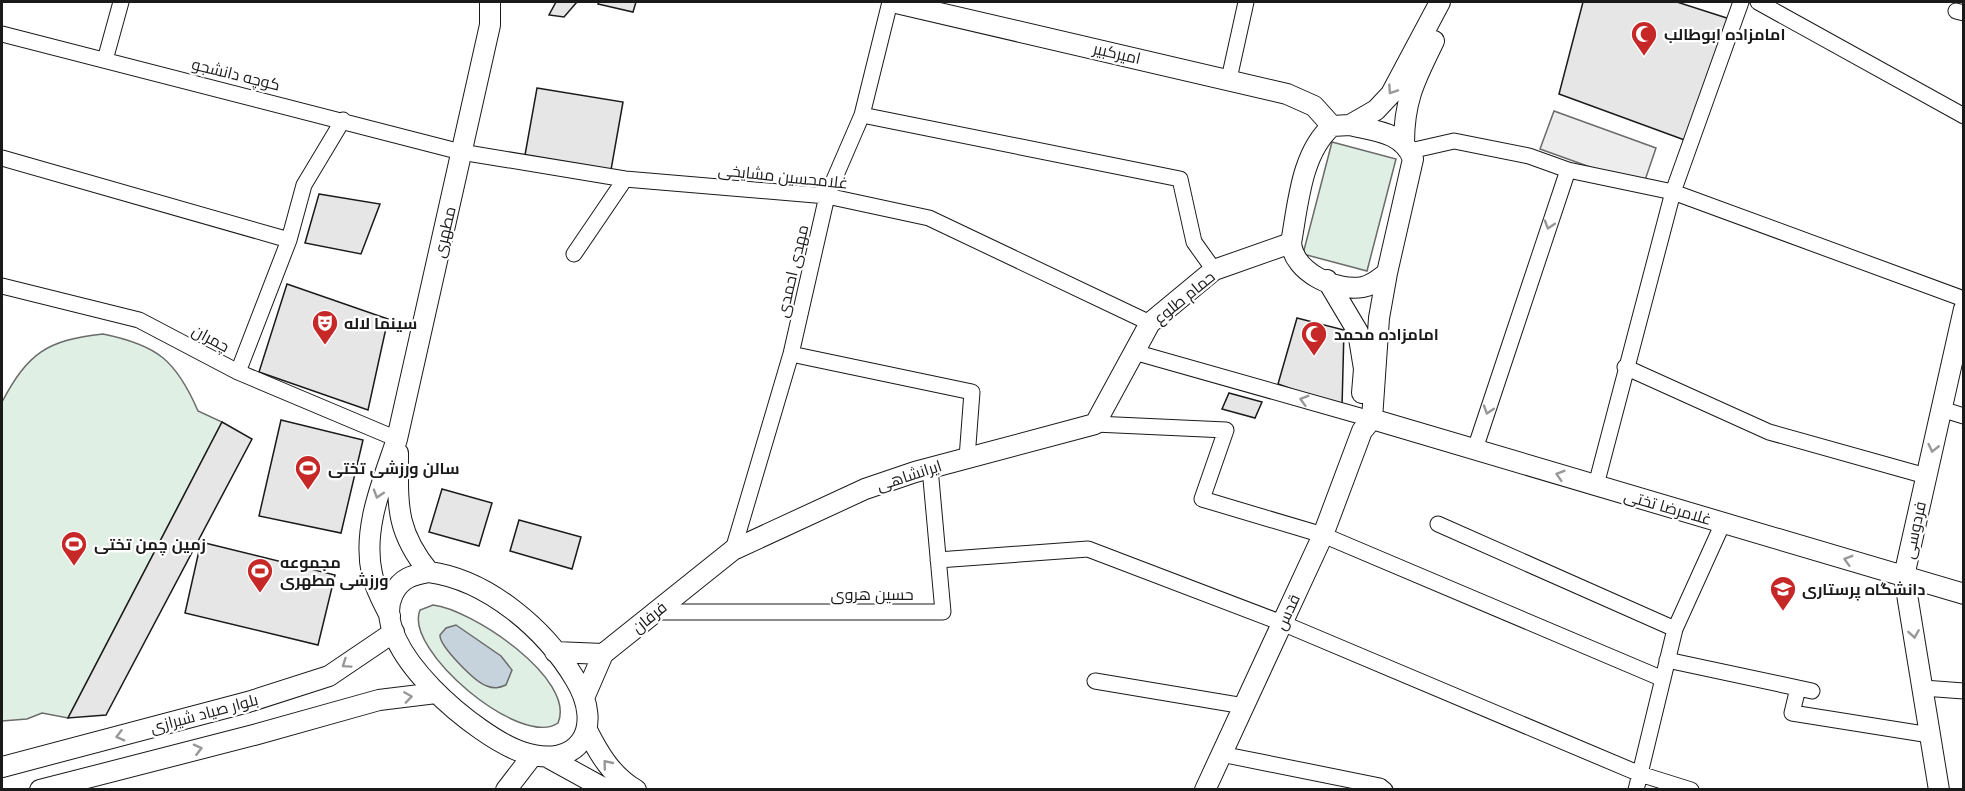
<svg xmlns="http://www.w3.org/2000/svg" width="1965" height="791" viewBox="0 0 1965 791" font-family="'Roboto Serif',Cairo,serif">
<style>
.green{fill:#e0efe3;stroke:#6a6a6a;stroke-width:1.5}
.parking{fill:#ededed;stroke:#6a6a6a;stroke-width:1.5}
.water{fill:#c6d2dc;stroke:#6a6a6a;stroke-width:1.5}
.building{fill:#e6e6e6;stroke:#1a1a1a;stroke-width:1.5}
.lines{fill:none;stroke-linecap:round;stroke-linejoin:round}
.street-casing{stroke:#1a1a1a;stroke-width:17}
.secondary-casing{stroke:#1a1a1a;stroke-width:22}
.street{stroke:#fff;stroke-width:15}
.secondary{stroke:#fff;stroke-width:20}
.oneway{stroke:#989898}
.labels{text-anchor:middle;stroke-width:4.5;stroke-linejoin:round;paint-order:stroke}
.poi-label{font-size:16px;font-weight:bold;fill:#1a1a1a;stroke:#fff;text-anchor:start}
.street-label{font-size:16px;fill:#1a1a1a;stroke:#fff}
</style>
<rect width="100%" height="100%" fill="#fff"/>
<path class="green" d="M1332,142L1396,159L1367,271L1303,254Z
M103,334C157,345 176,360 198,411L222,422L68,718L42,713L27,719L2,721V402C28,353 47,340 103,334Z
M433,605C471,609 577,679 558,723C521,749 403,650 420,610Z"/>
<path class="parking" d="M1554,111L1656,148L1643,186L1540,149Z"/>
<path class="water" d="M456,625L501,656L512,670L506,685C499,688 494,689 487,686C476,683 439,646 440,635L446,628Z"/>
<path class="building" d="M556,2H577L564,17L549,15Z
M599,2H636L633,12L598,4Z
M1583,2H1677L1733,20L1690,142L1559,94Z
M537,88L623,102L611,170L525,155Z
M319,194L380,204L361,254L305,243Z
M287,284L388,319L368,410L259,372Z
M1297,318L1344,330L1342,407L1278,384Z
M1229,393L1262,402L1255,418L1222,409Z
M281,420L363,440L341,533L259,516Z
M222,422L252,439L106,715L68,718Z
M442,489L492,503L479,546L429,532Z
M519,520L581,537L572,569L510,551Z
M201,542L335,575L318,645L185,613Z"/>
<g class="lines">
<g class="street-casing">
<path id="street" d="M1758,2L1964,116
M1956,11L1964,13
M2,34L461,152L625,179L827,196L929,218L1150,323
M105,60L121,2
M1229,79L1246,2
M862,115L1180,179L1194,242L1214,270
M1410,151L1454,141L1529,156L1568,170L1673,192L1964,299
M2,158L289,240
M574,254L625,179
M2,286L139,320L238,372L397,439
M1134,352L1360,416
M791,354L972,392L967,458
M1625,367L1769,432L1926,476
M238,372L289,240L304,185L343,120
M1941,409L1964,416
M1095,424L1226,430L1202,499L1323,535L1663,679
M1475,449L1568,170
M1596,485L1673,192L1741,2
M1438,524L1675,629
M733,550L791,354L827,196L862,115L890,2
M938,560L1088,549L1282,623L1640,774L1691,790
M655,612H943L930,468
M1667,660L1812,691
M1095,681L1244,706
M1798,688L1792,713L1930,735
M1923,688L1964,691
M1221,754L1380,786L1385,790
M1636,790L1675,629L1723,523"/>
</g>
<g class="secondary-casing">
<path id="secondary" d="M892,2L1287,94L1314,106L1332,126
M1350,125C1375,131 1403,132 1413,159L1387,273C1379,279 1373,285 1363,287C1335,292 1294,272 1291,243C1298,205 1301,153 1332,126Z
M1350,125L1376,110L1391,94L1440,2
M1404,143C1404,99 1416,78 1434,41
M1327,280L1358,332L1364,369L1362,393
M1372,419L1964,594
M398,453C398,505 395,530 429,572
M429,572C488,580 545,629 575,679C605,728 579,771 522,752C479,738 367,647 393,594C401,578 412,575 429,572Z
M390,616C383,603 375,588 372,574C362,528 383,481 397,439L490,25V2
M555,652L603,654
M584,698L603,654L733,550L865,489L915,472L1095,424L1150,323L1214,270L1291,243
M587,730C599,754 612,776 636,790
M549,758L607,790
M2,767L248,702L329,676L394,632
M40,790L254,735L379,700L436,693
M506,790L533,755
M1205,790L1323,535L1362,431L1372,419L1379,318L1387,273
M1939,790L1904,576L1964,309"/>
</g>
<use href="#street" class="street"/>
<use href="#secondary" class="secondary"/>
</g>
<defs><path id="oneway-chevron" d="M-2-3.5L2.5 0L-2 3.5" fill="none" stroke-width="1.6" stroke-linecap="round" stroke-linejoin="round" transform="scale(1.5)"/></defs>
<g class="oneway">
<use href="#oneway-chevron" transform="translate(1392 90) rotate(124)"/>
<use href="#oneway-chevron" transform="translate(1549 225) rotate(108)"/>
<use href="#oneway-chevron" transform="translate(1304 400) rotate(-164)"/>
<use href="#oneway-chevron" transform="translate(1488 410) rotate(108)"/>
<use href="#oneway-chevron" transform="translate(1933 448) rotate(103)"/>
<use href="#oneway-chevron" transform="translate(1560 475) rotate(-163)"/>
<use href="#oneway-chevron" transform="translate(378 494) rotate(107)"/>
<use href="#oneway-chevron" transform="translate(1848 560) rotate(-164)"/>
<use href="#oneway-chevron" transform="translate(1914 634) rotate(81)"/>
<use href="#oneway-chevron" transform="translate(346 664) rotate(146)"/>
<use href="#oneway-chevron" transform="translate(408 697) rotate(-8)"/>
<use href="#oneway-chevron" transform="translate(120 736) rotate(165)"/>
<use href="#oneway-chevron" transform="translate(198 749) rotate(-14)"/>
<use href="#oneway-chevron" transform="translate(607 764) rotate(-129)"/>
</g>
<defs>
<g id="mosque-pin" transform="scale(1.35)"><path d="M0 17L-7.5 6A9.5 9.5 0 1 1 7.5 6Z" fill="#c62828" stroke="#fff"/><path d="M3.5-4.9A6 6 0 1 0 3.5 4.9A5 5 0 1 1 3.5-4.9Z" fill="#fff"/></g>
<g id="theatre-pin" transform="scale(1.35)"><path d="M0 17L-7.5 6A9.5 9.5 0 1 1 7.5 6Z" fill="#c62828" stroke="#fff"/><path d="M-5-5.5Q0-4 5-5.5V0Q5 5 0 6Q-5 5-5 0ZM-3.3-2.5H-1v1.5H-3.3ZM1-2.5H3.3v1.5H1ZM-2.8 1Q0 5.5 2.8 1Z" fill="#fff"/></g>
<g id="stadium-pin" transform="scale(1.35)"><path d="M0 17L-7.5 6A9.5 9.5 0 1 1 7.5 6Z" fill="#c62828" stroke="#fff"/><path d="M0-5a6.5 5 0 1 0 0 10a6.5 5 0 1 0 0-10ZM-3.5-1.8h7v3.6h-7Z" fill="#fff"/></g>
<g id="university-pin" transform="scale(1.35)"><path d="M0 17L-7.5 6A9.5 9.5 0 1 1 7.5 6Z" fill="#c62828" stroke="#fff"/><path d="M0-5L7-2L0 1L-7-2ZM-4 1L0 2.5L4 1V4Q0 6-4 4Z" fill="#fff"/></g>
</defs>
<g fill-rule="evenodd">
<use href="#mosque-pin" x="1644" y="34"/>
<use href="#theatre-pin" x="325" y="323"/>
<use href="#mosque-pin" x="1314" y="334"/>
<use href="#stadium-pin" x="308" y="468"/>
<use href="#stadium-pin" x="74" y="544"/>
<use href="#stadium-pin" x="260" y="571"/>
<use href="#university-pin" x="1783" y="589"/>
</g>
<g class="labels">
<g class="poi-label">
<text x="1664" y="40">امامزاده ابوطالب</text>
<text x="344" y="329">سینما لاله</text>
<text x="1334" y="340">امامزاده محمد</text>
<text x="328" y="474">سالن ورزشی تختی</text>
<text x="94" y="550">زمین چمن تختی</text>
<text x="280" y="568">مجموعه<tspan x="280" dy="18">ورزشی مطهری</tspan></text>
<text x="1802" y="595">دانشگاه پرستاری</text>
</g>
<g class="street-label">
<text transform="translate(1117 53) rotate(13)" y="6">امیرکبیر</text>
<text transform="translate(236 74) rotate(14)" y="6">کوچه دانشجو</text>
<text transform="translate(783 176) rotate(6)" y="6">غلامحسین مشایخی</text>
<text transform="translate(444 232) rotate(-77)" y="6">مطهری</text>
<text transform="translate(792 271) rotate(-77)" y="6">مهدی احمدی</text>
<text transform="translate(1184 297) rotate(-39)" y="6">حمام طلوع</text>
<text transform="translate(211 338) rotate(28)" y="6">چمران</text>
<text transform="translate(909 475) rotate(-18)" y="6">ایرانشاهی</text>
<text transform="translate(1668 507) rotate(16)" y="6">غلامرضا تختی</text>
<text transform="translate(1914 530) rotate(-78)" y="6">فردوسی</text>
<text x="872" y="600">حسین هروی</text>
<text transform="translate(1287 612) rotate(-65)" y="6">قدس</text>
<text transform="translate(649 617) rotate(-39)" y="6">فرفان</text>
<text transform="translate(204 713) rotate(-15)" y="6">بلوار صیاد شیرازی</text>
</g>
</g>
<rect width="1965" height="791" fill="none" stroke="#1a1a1a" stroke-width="6"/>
</svg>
